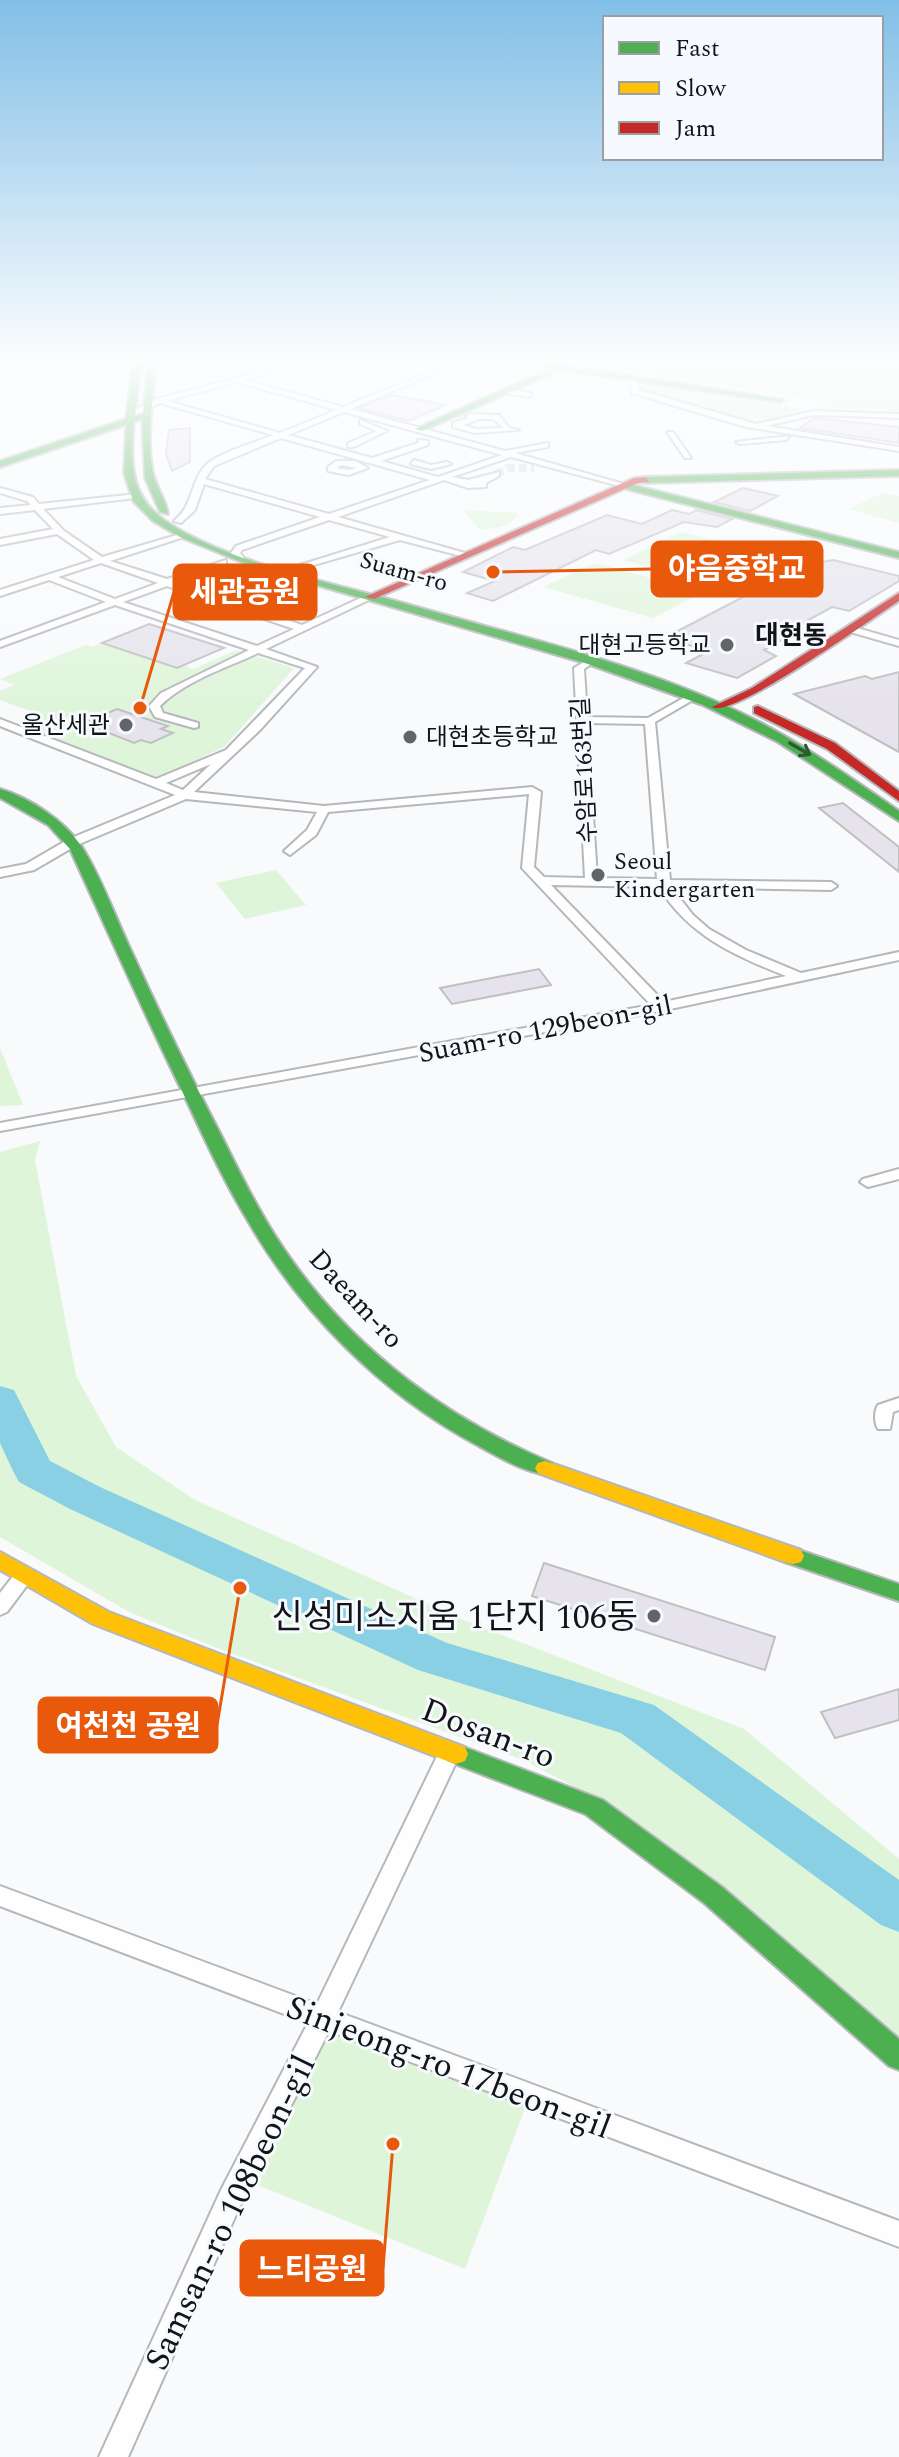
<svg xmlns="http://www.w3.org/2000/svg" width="899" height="2457" viewBox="0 0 899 2457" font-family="Spectral,'Noto Sans KR',serif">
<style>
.green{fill:#dff5da}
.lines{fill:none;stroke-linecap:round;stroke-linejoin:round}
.river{fill:#89d0e5;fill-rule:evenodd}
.building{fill:#e6e3ec;stroke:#c0c0c3;stroke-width:2}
.street-tunnel{stroke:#d6d8da;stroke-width:8;stroke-dasharray:8 4;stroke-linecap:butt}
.street-casing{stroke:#b5b8bb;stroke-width:4}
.fast-casing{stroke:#b5b8bb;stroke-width:4}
.slow-casing{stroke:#b5b8bb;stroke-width:4}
.jam-casing{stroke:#b5b8bb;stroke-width:4}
.street{fill:#fefeff;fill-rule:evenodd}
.fast{fill:#4caf50;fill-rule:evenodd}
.slow{fill:#ffc107;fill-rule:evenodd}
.jam{fill:#c62828;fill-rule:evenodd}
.oneway{stroke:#2c5a31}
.poi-dot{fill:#626568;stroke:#f6fafe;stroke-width:3}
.labels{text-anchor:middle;stroke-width:6;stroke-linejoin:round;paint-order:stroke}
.far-street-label{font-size:24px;fill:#121518;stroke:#f6fafe}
.far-poi-label{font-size:24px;fill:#121518;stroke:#f6fafe;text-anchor:end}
.far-quarter-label{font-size:26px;font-weight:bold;fill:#121518;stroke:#f6fafe}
.street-label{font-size:28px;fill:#121518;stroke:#f6fafe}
.near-poi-label{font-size:34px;fill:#121518;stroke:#f6fafe;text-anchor:end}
.near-street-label{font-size:34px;fill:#121518;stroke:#f6fafe}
.leader{fill:none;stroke:#e8590c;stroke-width:3}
.callout-dot{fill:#e8590c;stroke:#f6fafe;stroke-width:3}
.callout{fill:#e8590c;stroke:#e8590c;stroke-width:3}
.callout-label{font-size:30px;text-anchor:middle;font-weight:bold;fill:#fff}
</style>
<rect width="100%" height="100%" fill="#f8fafc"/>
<path class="green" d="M586,364H899V416L884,414L886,409L819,408L828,401Z
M654,384L806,410L793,416L751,422L645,392V386Z
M883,493L899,496V523L848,509Z
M464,510L519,513C510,528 496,528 480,530Z
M682,532L784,558L750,575L708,564L684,576L623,560Z
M595,563L703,592L653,618L543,587Z
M101,643L176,668L183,665L193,669L236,650L294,668L224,747L154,780L20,729L37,721L33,719L41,715L0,700V691L14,685L0,679L85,645L92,647Z
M276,870L306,905L245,919L216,883Z
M0,1048L23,1105L0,1106Z
M40,1141L35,1160L76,1376L116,1447L195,1500L466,1621L744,1729L899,1859V2039L602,1801L523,1760L214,1647L129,1612L0,1537V1152Z
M328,2029L527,2103L465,2269L255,2184Z"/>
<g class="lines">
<path class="river" d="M0,1386L14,1390L50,1461L100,1487L447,1643L654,1705L899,1880V1932L881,1925L621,1733L418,1670L70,1509L19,1482L13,1471L0,1443Z"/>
</g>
<path class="building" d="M392,395L446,405L409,421L360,408Z
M815,418L899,427V443L800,428Z
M190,428V462L172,471L166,454L169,430Z
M743,488L778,496L750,511L714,502Z
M672,510L689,514L696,510L732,519L717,527L684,522L609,554L596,550L493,601L467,593L495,581L463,572L513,547L525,550L607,515L642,524Z
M833,560L899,576V581L849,611L832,607L792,629V634L764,650L776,656L737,678L686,663L709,651L675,641L683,637L672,634L747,595L738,592L765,578L776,581L806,565Z
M149,624L224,648L177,668L102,643Z
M899,672V752L794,694L865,676L872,679Z
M117,709L168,726L161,729L173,733L151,743L141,740L134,743L84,723Z
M843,803L899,847V872L819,808Z
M539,969L551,985L452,1004L440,988Z
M544,1563L775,1637L765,1670L532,1596Z
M899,1689V1720L835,1738L821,1712Z"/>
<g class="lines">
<path class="street-tunnel" d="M496,474L509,468H534"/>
<g class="street-casing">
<path id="street" d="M290,364H300L245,380L343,407L448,364H456L351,409L505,451L548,443V447L515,453L631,486L627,488L511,457L452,477L468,480L499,472V476L486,483V487L468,488L444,480L338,517L465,553V557L400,540L300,569V565L390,537L329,520L242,550L240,553L244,558L237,560L231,553L236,546L320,517L204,484L195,510L181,523L174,521C194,504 189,486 204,467C214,454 257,442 273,435L160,403L135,415L128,413L156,399ZM237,382L336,410L280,433L167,401ZM344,412L502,455L438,477L381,461L428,445V441L418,440V443L372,458L288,435ZM281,438L430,480L329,514L205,479L214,466Z
M634,376L638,378L639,390L756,424L815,411L899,414V418L815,415L766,426L899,447V451L746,427L632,393L630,378Z
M507,389L531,393L532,395L528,397L504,393Z
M470,414L499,415L509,428L519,430L475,433L453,427V423L468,418L466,416ZM480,419H494L503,428L476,429L463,425Z
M360,420L387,431L354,447H348V443L377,431L360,424Z
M667,432H673L691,458H685Z
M789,436L786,440L740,444L736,442Z
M414,460L431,465L447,462L451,464L431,469L411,464Z
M336,461H355L368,468L348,475L328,471V467ZM341,465L357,468L348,470L337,468Z
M0,488L33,497L39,504L138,494V498H135L43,509L64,531L102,557L184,533V537L110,561L167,579L226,560V564L176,582L302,625L367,595L375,597L266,649L317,667L260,730L194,792L324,806L532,787L541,792L534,867L544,877L585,878L574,668L589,659L594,662L584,669L587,717L648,718L689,695L698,697L655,722L670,880L831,882L837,886L831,890L671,887L693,915L709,929L746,950L801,973L899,952V960L661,1011L0,1131V1123L651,1005L522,868L529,794L328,812L316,835L290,855L284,851L307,830L317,812L186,799L77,845L34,870L0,877V869L26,864L69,839L175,795L0,726V719L156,779L226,750L305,668L258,653C226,668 185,681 160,706L163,713L198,723V727L194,728L155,717L149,706L161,693L249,650L115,605L0,647V641L106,602L49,580L0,596V590L94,560L57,534L0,545V539L53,529L35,510L0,514V508L31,505L27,501L0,493ZM101,563L158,583L115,599L58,577ZM167,586L294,629L257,646L123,602ZM587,723L645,724L657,879L597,878ZM211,764L183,790L166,783ZM551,885L659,887C688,935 735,956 786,976L664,1002Z
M850,626L899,640V646L847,631L845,629Z
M899,1169V1179L868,1187L860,1182L863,1179Z
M899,1398V1410L893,1412L890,1429H878C874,1423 874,1411 878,1405Z
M24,1569L31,1571L34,1576L7,1612L0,1615V1593L17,1571Z
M450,1743L458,1746L461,1752L338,2012L899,2221V2247L329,2031L239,2208L128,2457H99L221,2190L308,2023L0,1906V1886L317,2004L442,1746Z"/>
</g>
<g class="fast-casing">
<path id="fast" d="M133,364H141L135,416L143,414L148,364H156C153,400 146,437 153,473C156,487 167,502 168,514L160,512L145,478L142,419L134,422C131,457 129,492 159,516C216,561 339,584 410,605C520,637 635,662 739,712C796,739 847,775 899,811V821L778,742L703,705L585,663L251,566L180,537L153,521L133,501L124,473L126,425L0,467V461L126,419Z
M535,364L561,365L784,400L780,402L561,370L422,431L415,429L552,368Z
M899,470V476L646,483L641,480L646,477Z
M629,484L899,552V558L626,489Z
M0,789C30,798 65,821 82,847C101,877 114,914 129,946C159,1012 191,1077 224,1141C245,1183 265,1224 293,1262C358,1353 450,1420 552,1463L555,1468L552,1473C534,1479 492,1453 475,1444C381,1393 301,1313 248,1221C223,1180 203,1135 182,1091C143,1011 107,930 70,849L48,825L0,798Z
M793,1548L899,1584V1601L785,1562L782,1556L785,1550Z
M456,1744L603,1800L722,1887L899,2039V2070L889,2066L704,1903L585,1814L447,1761L444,1754L447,1747Z"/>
</g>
<g class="slow-casing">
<path id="slow" d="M545,1461L801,1550L804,1556L801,1562L793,1564L785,1562L538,1473L535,1468L538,1463Z
M0,1552L109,1612L465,1747L468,1754L465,1761L456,1764L447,1761L93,1624L0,1570Z"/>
</g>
<g class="jam-casing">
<path id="jam" d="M646,477L649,482L638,483L374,599L365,597L634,478Z
M899,593V601C874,617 731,720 712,707L752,688Z
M758,706L835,743L899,791V801L827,749L754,713V707Z"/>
</g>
<use href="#street" class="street"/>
<use href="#fast" class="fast"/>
<use href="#slow" class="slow"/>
<use href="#jam" class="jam"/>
</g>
<defs><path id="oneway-shaft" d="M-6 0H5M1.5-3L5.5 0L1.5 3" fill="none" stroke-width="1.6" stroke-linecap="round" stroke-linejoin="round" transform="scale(2)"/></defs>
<use class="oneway" href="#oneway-shaft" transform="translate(800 749) rotate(30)"/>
<linearGradient id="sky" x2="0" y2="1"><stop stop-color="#82bfe7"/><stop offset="0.51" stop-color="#fcfdfe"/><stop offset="1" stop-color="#fcfdfe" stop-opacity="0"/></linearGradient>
<rect width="899" height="708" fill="url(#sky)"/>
<g class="poi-dot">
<circle cx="727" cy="645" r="8"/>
<circle cx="126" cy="725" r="8"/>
<circle cx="410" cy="737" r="8"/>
<circle cx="598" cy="875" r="8"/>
<circle cx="654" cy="1616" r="8"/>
</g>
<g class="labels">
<g class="far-street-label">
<text transform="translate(404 571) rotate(16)" y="8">Suam-ro</text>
<text transform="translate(584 770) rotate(-93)" y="8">수암로163번길</text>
</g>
<g class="far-poi-label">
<text x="711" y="653">대현고등학교</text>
<text x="110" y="733">울산세관</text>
<text x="426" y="745" text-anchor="start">대현초등학교</text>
<text x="614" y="869" text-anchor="start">Seoul<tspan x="614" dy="28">Kindergarten</tspan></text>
</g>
<g class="far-quarter-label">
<text x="791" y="644">대현동</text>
</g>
<g class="street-label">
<text transform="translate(545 1028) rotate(-11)" y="10">Suam-ro 129beon-gil</text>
<text transform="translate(357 1298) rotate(47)" y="10">Daeam-ro</text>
</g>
<g class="near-poi-label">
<text x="638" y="1628">신성미소지움 1단지 106동</text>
</g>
<g class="near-street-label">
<text transform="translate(489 1732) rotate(21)" y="12">Dosan-ro</text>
<text transform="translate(449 2066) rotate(21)" y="12">Sinjeong-ro 17beon-gil</text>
<text transform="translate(229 2212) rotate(-64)" y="12">Samsan-ro 108beon-gil</text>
</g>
</g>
<path class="leader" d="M493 572L652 569M140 708L174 592M240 1588L217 1725M393 2144L383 2268"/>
<g class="callout-dot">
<circle cx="493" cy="572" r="8"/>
<circle cx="140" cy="708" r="8"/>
<circle cx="240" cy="1588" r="8"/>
<circle cx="393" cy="2144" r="8"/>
</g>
<g class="callout">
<rect x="652" y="542" width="170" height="54" rx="8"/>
<rect x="174" y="565" width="142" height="54" rx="8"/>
<rect x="39" y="1698" width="178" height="54" rx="8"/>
<rect x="241" y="2241" width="142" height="54" rx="8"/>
</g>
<g class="callout-label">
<text x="737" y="579">야음중학교</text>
<text x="245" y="602">세관공원</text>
<text x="128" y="1736">여천천 공원</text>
<text x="312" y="2279">느티공원</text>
</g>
<rect x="603" y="16" width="280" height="144" fill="#f6fafe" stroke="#9b9ea2" stroke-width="2"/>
<rect x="619" y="42" width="40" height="12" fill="#4caf50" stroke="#9b9ea2" stroke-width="2"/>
<text x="675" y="56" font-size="24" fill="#121518">Fast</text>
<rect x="619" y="82" width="40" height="12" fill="#ffc107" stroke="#9b9ea2" stroke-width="2"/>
<text x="675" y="96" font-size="24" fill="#121518">Slow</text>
<rect x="619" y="122" width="40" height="12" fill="#c62828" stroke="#9b9ea2" stroke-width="2"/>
<text x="675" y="136" font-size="24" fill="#121518">Jam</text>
</svg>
